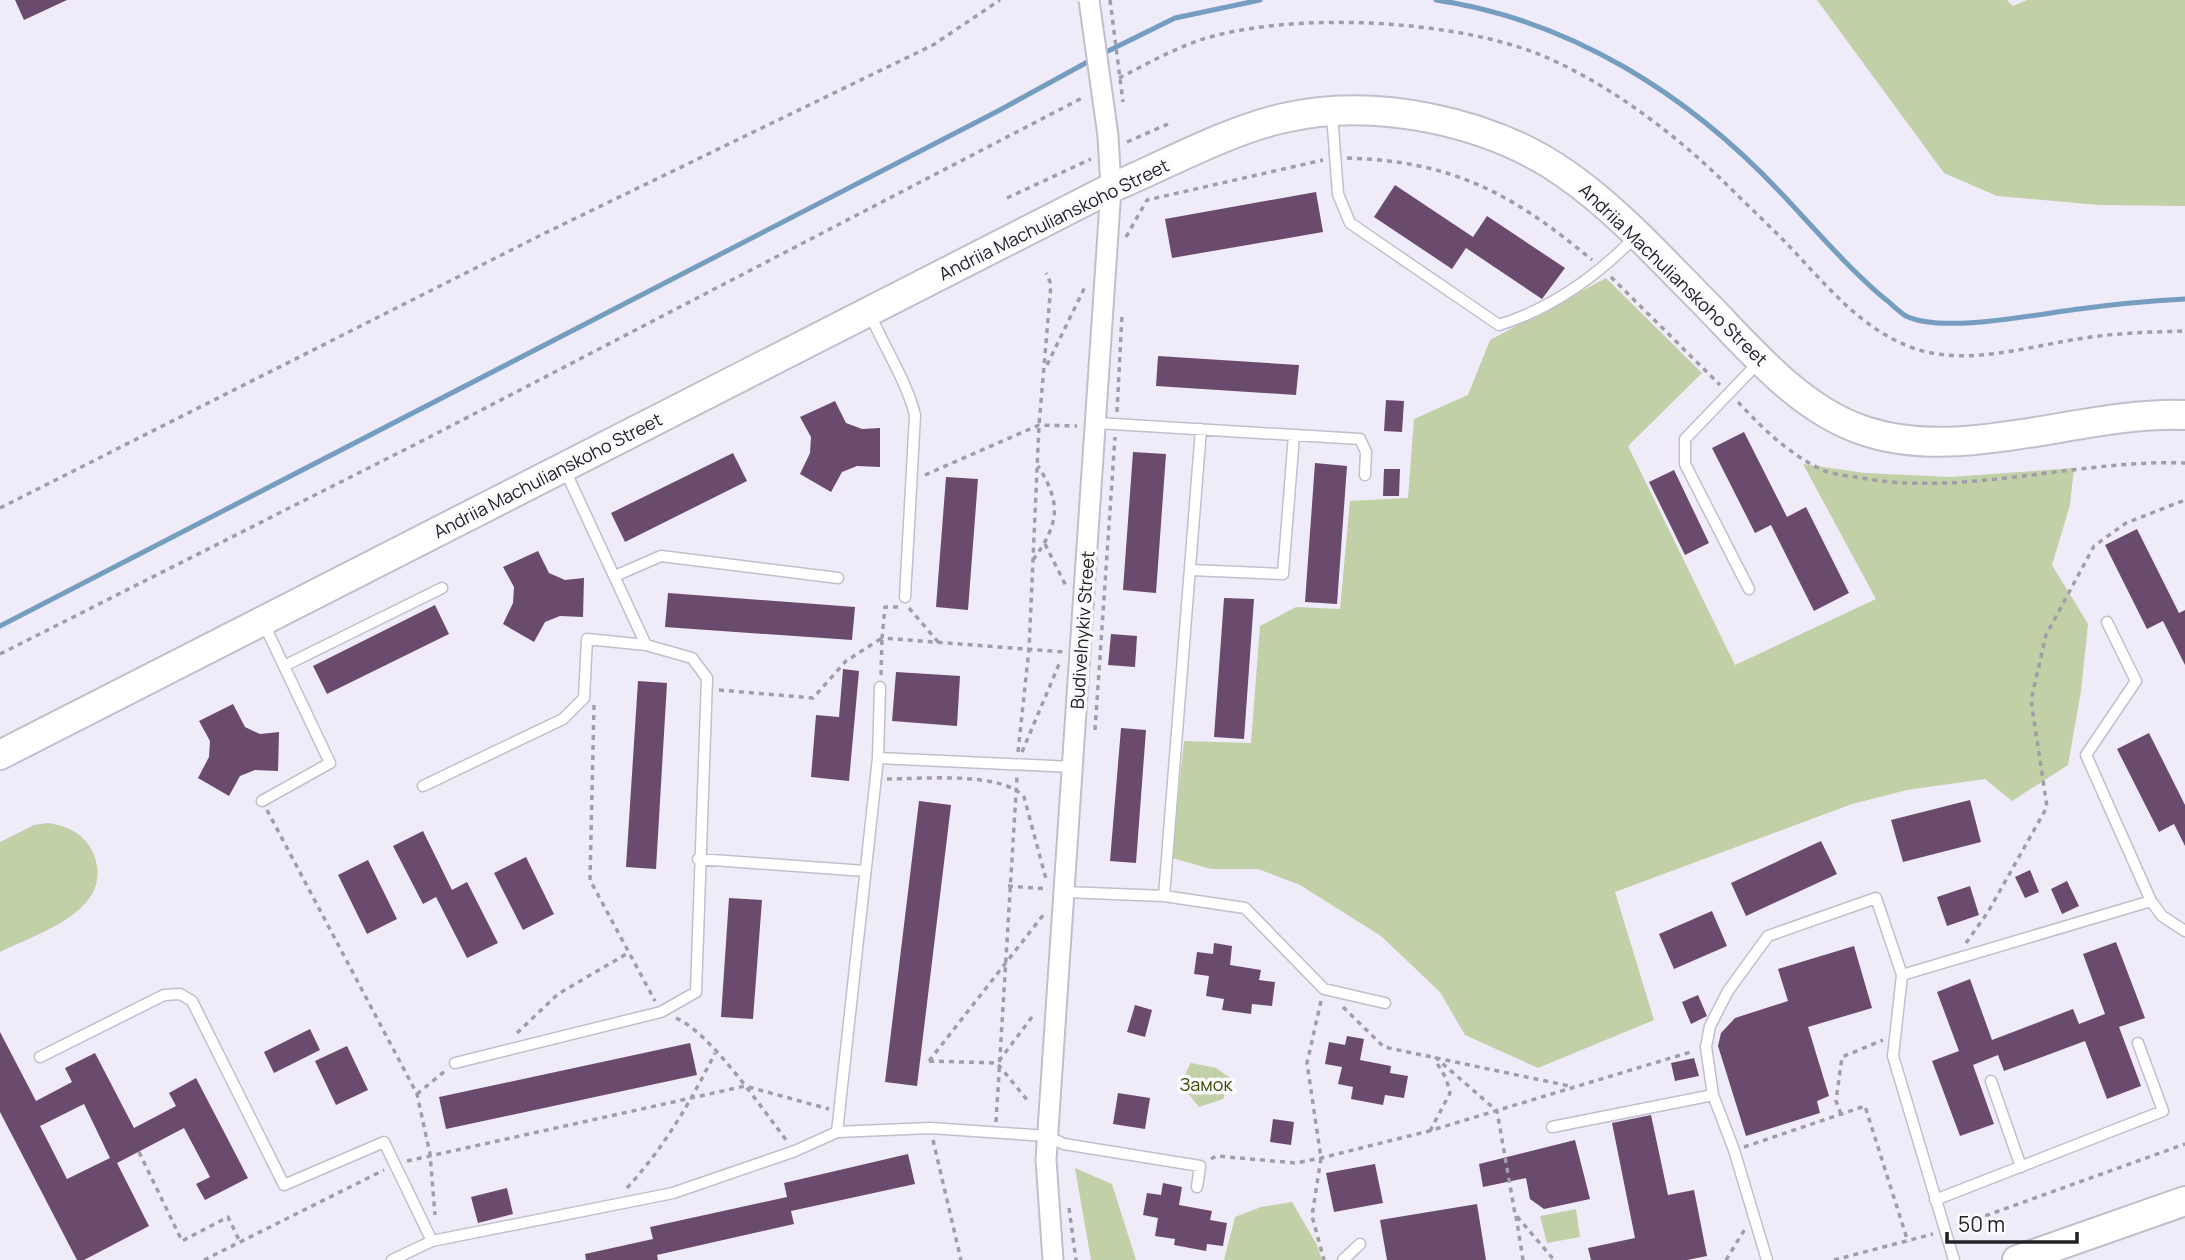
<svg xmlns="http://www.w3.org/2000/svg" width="2185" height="1260" viewBox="0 0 2185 1260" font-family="Manrope,sans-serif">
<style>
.green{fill:#c1d0a6}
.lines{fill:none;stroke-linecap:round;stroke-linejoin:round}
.stream{stroke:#759dc0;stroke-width:5}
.building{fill:#6b4b6d;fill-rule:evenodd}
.lane-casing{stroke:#c3becc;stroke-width:13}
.street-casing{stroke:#c3becc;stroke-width:23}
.secondary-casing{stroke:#c3becc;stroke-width:32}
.path{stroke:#a19da8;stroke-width:3.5;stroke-dasharray:5 5;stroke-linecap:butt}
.lane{stroke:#fff;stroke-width:10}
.street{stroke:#fff;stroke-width:19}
.secondary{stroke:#fff;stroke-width:28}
.street-bridge-casing{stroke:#c3becc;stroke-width:23;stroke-linecap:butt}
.path-bridge{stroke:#a19da8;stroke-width:3.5;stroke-dasharray:5 5;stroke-linecap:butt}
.street-bridge{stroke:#fff;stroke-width:19}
.labels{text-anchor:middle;stroke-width:7;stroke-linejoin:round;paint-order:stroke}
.street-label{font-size:18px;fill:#232126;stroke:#fbfafd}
.park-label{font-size:18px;fill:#3a4c00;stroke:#fbfafd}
</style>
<rect width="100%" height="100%" fill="#f0ebf9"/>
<path class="green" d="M1817,0H2007L2013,6L2027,0H2185V206L2099,205L1997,196L1944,173Z
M1606,278L1702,373L1628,446L1735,665L1876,599L1803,464L1865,473L1951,477L2074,468L2070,505L2052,565L2088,624L2081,691L2068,765L2012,801L1985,779L1907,790L1852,804L1615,892L1654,1020L1538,1068L1465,1035L1440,992L1381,936L1300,885L1258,869H1211L1172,858L1184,741L1251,743L1260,626L1296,607L1340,609L1350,501L1408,498L1414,419L1468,395L1490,340Z
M48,823C68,826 86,834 94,855C115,911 38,933 0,952V842L34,825Z
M1191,1063L1216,1068L1232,1079L1223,1099L1199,1107L1180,1083Z
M1075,1168L1112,1184L1136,1260H1091Z
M1292,1202L1317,1245L1322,1260H1224L1235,1217L1261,1207Z
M1576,1209L1580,1237L1547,1243L1540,1216Z"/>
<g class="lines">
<path class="stream" d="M1436,0C1571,20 1689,95 1781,193C1815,229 1847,267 1885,299C1892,304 1899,312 1906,316C1942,334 2038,314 2079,309C2115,304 2149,301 2185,299
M1102,54L1175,18L1260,0
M0,626L998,111L1093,59"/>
</g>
<path class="building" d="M15,0H67L24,20Z
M1395,185L1473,237L1487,216L1565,268L1542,299L1466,248L1452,269L1374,217Z
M1316,192L1323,232L1172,258L1165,219Z
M1158,356L1299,365L1296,395L1156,386Z
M1386,400L1404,401L1402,432L1384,431Z
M835,401L846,423L862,429L880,428V467L857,466L842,472L831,492L800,474L810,453L811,437L800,417Z
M1744,432L1787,517L1806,507L1849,593L1814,611L1771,525L1755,533L1712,448Z
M1133,452L1166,454L1156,593L1123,590Z
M733,453L747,481L625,542L611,513Z
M1315,463L1347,466L1337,604L1305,602Z
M1384,469H1400L1399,496H1383Z
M1674,470L1709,543L1685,555L1649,482Z
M946,477L978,479L968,610L936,607Z
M2137,529L2179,613L2185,610V665L2163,621L2147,629L2105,545Z
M538,551L549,573L565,580L584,578L583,617L560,616L545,622L534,642L503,624L513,603L514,587L503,567Z
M668,593L855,607L852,640L665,627Z
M1224,598L1254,599L1244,739L1214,737Z
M435,605L449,634L327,694L313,666Z
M1111,634L1137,636L1135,667L1108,665Z
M843,669L859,671L849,781L811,777L816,715L839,717Z
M896,672L960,676L957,726L892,721Z
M638,681L667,683L656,869L626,867Z
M233,704L245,727L260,734L279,732L278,771L255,770L240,776L229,796L198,778L209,757L210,741L199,721Z
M1121,728L1146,730L1136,863L1110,861Z
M2149,733L2185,805V846L2174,824L2159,832L2117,749Z
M1970,800L1981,842L1903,862L1891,820Z
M919,801L951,805L917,1086L885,1082Z
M423,831L452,890L467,882L498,943L467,958L436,897L423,904L393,846Z
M1821,841L1837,874L1746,916L1731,883Z
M526,857L554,914L523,930L494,873Z
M368,860L397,919L367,934L338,875Z
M2030,870L2039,892L2025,898L2015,877Z
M2067,881L2079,906L2062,914L2051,889Z
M1970,886L1979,915L1947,926L1937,897Z
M729,898L762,900L753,1019L721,1017Z
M1712,911L1727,946L1674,969L1659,934Z
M2116,942L2145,1018L2119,1027L2141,1086L2107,1099L2085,1041L2004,1071L1998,1055L1973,1065L1994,1124L1960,1136L1932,1061L1959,1051L1937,992L1970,979L1992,1040L2073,1009L2079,1024L2105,1014L2083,954Z
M1214,943L1232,946L1230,965L1261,970L1259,980L1275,982L1272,1006L1252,1004L1251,1014L1222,1010L1224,999L1206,996L1209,976L1194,974L1197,952L1213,954Z
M1854,946L1872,1008L1808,1027L1829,1096L1817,1101L1820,1113L1746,1136L1718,1046L1721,1033L1735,1018L1788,1001L1778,969Z
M1698,995L1707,1016L1691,1024L1682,1002Z
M1135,1005L1152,1010L1145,1037L1127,1032Z
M310,1029L320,1050L274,1073L264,1052Z
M0,1032L36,1101L72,1082L65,1068L95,1053L134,1128L176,1106L169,1093L196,1078L248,1178L205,1200L196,1184L210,1177L184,1128L117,1163L149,1226L84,1260H77L0,1112ZM84,1104L110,1158L67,1179L40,1126Z
M1347,1036L1364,1039L1360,1060L1391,1066L1390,1073L1408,1076L1404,1098L1385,1095L1383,1105L1351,1099L1353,1087L1338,1084L1342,1067L1325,1064L1329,1042L1345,1045Z
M690,1043L697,1075L446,1129L439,1097Z
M347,1046L368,1090L336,1105L315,1061Z
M1694,1058L1699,1076L1675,1081L1671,1063Z
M1118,1093L1150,1098L1145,1129L1113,1124Z
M1651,1115L1668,1195L1694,1190L1707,1256L1687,1260H1591L1588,1248L1635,1238L1612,1123Z
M1273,1119L1294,1122L1291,1145L1270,1142Z
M1575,1140L1590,1199L1544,1209L1530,1199L1526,1178L1483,1187L1479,1164Z
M908,1154L915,1184L791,1211L794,1224L657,1255L658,1260H586L585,1254L653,1239L650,1227L787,1197L784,1183Z
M1375,1164L1383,1203L1334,1212L1326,1173Z
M1163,1183L1182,1187L1179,1205L1212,1211L1210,1220L1227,1223L1223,1246L1207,1244L1206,1251L1174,1245L1175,1239L1155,1236L1158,1218L1143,1215L1147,1193L1161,1195Z
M507,1188L513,1214L478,1223L471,1197Z
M1477,1204L1486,1260H1387L1380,1220Z"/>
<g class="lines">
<g class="lane-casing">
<path id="lane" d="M1332,114L1338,194L1350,223L1499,325C1553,308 1597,276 1636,236
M870,314C884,347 907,382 915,415L905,597
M1097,423L1360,439L1366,452L1365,475
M1191,570L1283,574L1294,435
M615,576L661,556L838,578
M1749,589L1685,464V439L1759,362
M2107,622L2136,681L2086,755L2151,901L2162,916L2185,931
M284,666L442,588
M878,758L880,687
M423,786L563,719L584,698L587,639L646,645L564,468
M262,801L330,763L263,622
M698,859L865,871
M1065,892L1164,896L1245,908L1324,989L1385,1003
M1164,896L1201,429
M1902,975L2151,901
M40,1057L164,995L180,994L192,1001L284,1185L384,1142L432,1241
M455,1063L661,1012L696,992L707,678L692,658L646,645
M1991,1081L2021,1167
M1552,1127L1713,1095
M837,1132L878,758L1073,767
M1935,1200L2163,1111L2138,1043
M392,1260L432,1241L673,1193L795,1151L837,1132L930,1128L1047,1136L1064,1144L1200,1166L1197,1187
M1343,1260L1360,1244
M1767,1260L1734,1150L1713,1095L1706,1047L1710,1026L1728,991L1768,936L1876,898L1902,975L1893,1056L1954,1260"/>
</g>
<g class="street-casing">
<path id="street" d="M1053,1260L1046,1160L1111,188L1108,136"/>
</g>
<g class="secondary-casing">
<path id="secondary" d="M0,755L1111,188C1166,165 1226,131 1284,118C1375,97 1491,121 1567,175C1617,210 1661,259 1704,302C1750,349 1798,408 1862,430C1962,465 2082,411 2185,415
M2017,1260L2185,1201"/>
</g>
<path class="path" d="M1119,78C1145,65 1171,50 1200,40C1290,11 1452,19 1541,55C1607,83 1670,130 1722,180C1744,202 1768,224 1790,247C1827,286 1861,329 1913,348C1967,367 2029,346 2084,338C2117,333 2151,332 2185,331
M1127,142L1168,124
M1347,158C1453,161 1513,194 1592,260
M1007,198L1091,159
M1126,237L1147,200L1323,160
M1611,277L1720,385
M1047,365L1085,287
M1738,402C1763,429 1791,456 1825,471C1836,475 1850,476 1862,478C1965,497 2079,459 2185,463
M1117,412L1122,315
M925,475L1039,425L1077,426
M0,508L541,235L933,45L1000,0
M1045,544L1066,586
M1033,560C1059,524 1062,504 1038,466
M898,607H885L882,638L1064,652
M909,608L939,643
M0,654L420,442L1084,97
M881,675L882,638
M719,690L813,698L846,661L882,638
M594,705L590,880L655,1001
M1095,730L1115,437
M1018,752L1029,649L1039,425L1051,284L1046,273
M1022,752L1060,662
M887,779C921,779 1002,771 1024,797L1046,879
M267,810L417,1094L430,1154L435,1215
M1008,886L1048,889
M1966,943L1988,912L2047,807L2031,700L2046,635L2094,546L2126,523L2185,500
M1321,1001L1307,1063L1321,1158L1312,1216L1324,1260
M1343,1007L1384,1047L1574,1087
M676,1018C711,1033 762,1109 787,1141
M517,1033L558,994L628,953
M1435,1057L1497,1111L1515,1214L1554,1260
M929,1061L1044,914
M929,1061L997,1063L1028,1101
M999,1061L1035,1013
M417,1094L445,1071
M1841,1114L1836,1101L1842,1057L1883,1040
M996,1122L1017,777
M1430,1131L1450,1093L1446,1078L1435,1060
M933,1140L961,1260
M1744,1147L1865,1106L1908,1242
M139,1152L182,1241L228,1217L240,1242
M1211,1159L1216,1156L1296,1163L1321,1158L1429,1131L1694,1051
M407,1161L745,1086L829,1109
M627,1188C664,1148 691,1101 715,1053
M1069,1208L1076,1260
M1516,1216L1523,1260
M1957,1226L2185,1144
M204,1260L384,1170
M1726,1260L1745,1229
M1834,1260L1933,1234"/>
<use href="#lane" class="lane"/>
<use href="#street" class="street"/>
<use href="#secondary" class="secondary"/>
<g class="street-bridge-casing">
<path id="street-bridge" d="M1089,0L1108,136"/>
</g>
<path class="path-bridge" d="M1110,0L1123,102"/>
<use href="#street-bridge" class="street-bridge"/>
</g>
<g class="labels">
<g class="street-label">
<text transform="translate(1054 220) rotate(-26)" y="6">Andriia Machulianskoho Street</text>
<text transform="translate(1673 275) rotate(44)" y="6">Andriia Machulianskoho Street</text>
<text transform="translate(548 476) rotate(-27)" y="6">Andriia Machulianskoho Street</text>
<text transform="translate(1083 630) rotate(-86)" y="6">Budivelnykiv Street</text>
</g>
<g class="park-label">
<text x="1206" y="1091">Замок</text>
</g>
</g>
<path d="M1947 1232v10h130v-10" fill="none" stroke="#232126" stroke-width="3.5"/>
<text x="1958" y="1232" font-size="21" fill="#232126" stroke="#fbfafd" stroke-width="5" paint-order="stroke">50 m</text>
</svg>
